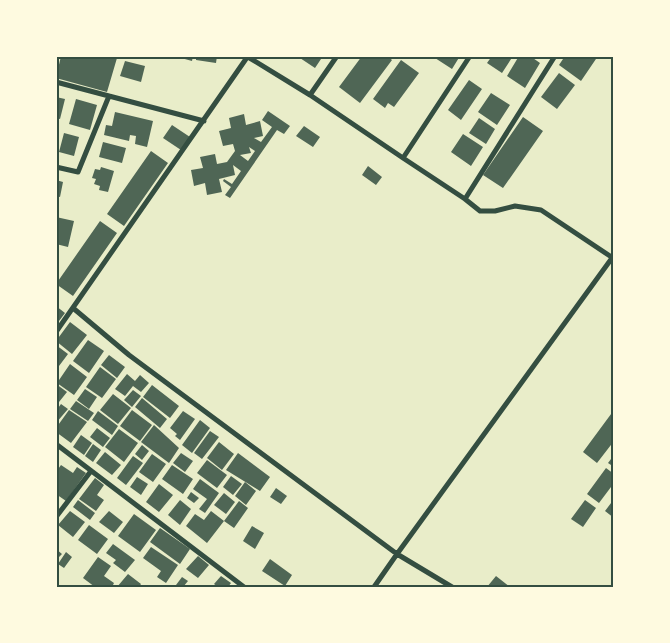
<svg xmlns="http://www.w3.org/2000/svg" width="670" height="643" viewBox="0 0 670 643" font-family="'Space Grotesk',sans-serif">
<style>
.building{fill:#4f6655;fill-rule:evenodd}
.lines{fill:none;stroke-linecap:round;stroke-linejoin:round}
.minor{stroke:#344e41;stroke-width:5}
.neatline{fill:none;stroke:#344e41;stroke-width:2}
</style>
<rect width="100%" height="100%" fill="#e9edc9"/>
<path class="building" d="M61,56L117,58L107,92L56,78Z
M174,56H193L192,61Z
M196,56H217L216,63L196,60Z
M297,56H323L315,68Z
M362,56H387L392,60L360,103L339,87Z
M436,56H460L452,69L435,58Z
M492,56H513L502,73L487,63Z
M519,56H530L540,63L525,88L507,76Z
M565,56H598L581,81L559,65Z
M401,60L419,73L394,107L388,103L385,108L373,99Z
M125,61L145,66L141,82L120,76Z
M559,73L575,85L557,109L541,97Z
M469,80L482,89L461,120L448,110Z
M491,93L510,105L497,125L478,112Z
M56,97L65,99L60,119L56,118Z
M76,99L97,105L90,130L69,124Z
M268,111L290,126L284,134L277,130L230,198L225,195L231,187L223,181L224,179L232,184L241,171L233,165L235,175L219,179L222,192L207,195L205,183L194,186L191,170L203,168L200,157L215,154L217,164L227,162L235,151L233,144L223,146L219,131L231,128L229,118L244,114L246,125L260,121L263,136L254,138L261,142L272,127L262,120ZM249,147L255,151L248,161L240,155L251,153Z
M115,112L153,121L147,147L135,144L136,136L130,135L129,141L104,135L106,125L112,126Z
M523,117L543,131L503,188L483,175Z
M479,118L495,129L486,144L469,133Z
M172,125L190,137L181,150L163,138Z
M304,126L320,137L313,147L296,136Z
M64,133L79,137L74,156L59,152Z
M463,134L483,147L471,166L451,152Z
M103,142L126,148L122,163L99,157Z
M151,151L168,163L124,226L107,214Z
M368,166L382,177L376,185L362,175Z
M101,167L114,171L108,192L99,190L100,186L94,184L96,179L92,178L95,169L100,170Z
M56,180L63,182L60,197L56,196Z
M56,217L74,221L68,247L56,244Z
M100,221L117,233L73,296L56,284Z
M56,306L65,313L56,325Z
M70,322L87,335L72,354L56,341Z
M88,340L104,351L89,373L73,361Z
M56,345L68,354L59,366L56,364Z
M109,355L125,367L117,378L101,365Z
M70,364L87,377L74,395L57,383Z
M100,367L116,379L102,398L86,387Z
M127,374L135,381L140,375L149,383L141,392L133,386L125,396L115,389Z
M56,384L67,392L59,402L56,399Z
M152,385L179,406L170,418L143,397Z
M85,389L97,397L89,409L77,400Z
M133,390L141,396L132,407L124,400Z
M113,394L131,408L118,424L100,410Z
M142,398L167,419L160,428L135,407Z
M76,401L94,413L88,421L70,409Z
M61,404L68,409L56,423V411Z
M69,410L87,422L71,443L56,432V428Z
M132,410L152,425L140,441L120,426Z
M614,410V441L597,463L583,452Z
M98,411L118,426L112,435L92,420Z
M183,411L195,419L180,440L175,436L177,434L170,428Z
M200,420L210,428L192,453L182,445Z
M154,425L179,448L169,463L141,442Z
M97,428L110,438L103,447L90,437Z
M119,429L138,443L124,462L105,447Z
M210,431L219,437L202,459L194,453Z
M81,435L92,443L84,455L73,447Z
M219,442L234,454L222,470L207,458Z
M93,444L101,450L93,462L85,456Z
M142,445L149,451L142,460L135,454Z
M105,452L121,465L112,475L96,463Z
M181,453L193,461L185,472L173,463Z
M238,453L270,477L260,491L226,470Z
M152,454L166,464L153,482L139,472Z
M614,455V467L608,463Z
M133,456L143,463L126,485L117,478Z
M207,460L227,475L217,488L197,473Z
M61,465L73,473L77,467L86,473L66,501L56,494V472Z
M172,465L193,479L183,494L162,479Z
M606,468L614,474V483L599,503L587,494Z
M231,476L242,484L233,495L223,487Z
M137,477L148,484L141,495L130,487Z
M95,478L104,485L97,495L104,500L96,511L79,499Z
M200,479L219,493L205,513L199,509L207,499L193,489Z
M245,482L256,491L246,505L235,496Z
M159,484L173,495L159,512L146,502Z
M276,488L287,496L281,504L270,497Z
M191,492L199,498L194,503L187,498Z
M224,493L235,502L226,514L214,505Z
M614,499V518L605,511Z
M78,500L95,513L90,520L73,507Z
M180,500L191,509L180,525L168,515Z
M585,500L596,508L583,527L571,519Z
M239,501L248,508L234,528L224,521Z
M70,511L85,522L73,537L58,525Z
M109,511L123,522L114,533L99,522Z
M211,511L224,521L207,543L186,526L195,514L204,520Z
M134,514L156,530L140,552L118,536Z
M89,525L108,539L97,554L78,540Z
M252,526L264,533L255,549L243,541Z
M160,528L190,549L180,564L150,542Z
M113,544L135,560L125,572L113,563L116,560L106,553Z
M151,547L178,565L166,583L157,577L161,571L143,558Z
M56,549L62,554L57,559L56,558Z
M66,552L72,557L64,568L58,564Z
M198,556L209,565L198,578L186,569Z
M98,557L111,566L104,576L114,583L112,587H95L83,578Z
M270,559L292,575L285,586L262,571Z
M128,574L141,584L139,587H117Z
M221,576L231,583L228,587H218L214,584Z
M496,576L510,587H487Z
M182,577L188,581L183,587H179L176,585Z"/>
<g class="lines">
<path class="minor" d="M248,57L310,95L403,158L470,56
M56,82L109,96
M310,95L337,56
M403,158L465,199L555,56
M56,167L78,172L109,96L204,121
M465,199L480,211H495L515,206L541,210L613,258
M73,308L129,355L397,554L374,587
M56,332L248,56
M56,444L244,587
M56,517L91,471
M452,587L397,554L612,258"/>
</g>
<rect width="670" height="643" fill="none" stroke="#fefae0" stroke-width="115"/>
<rect x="58" y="58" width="554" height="528" class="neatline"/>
</svg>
